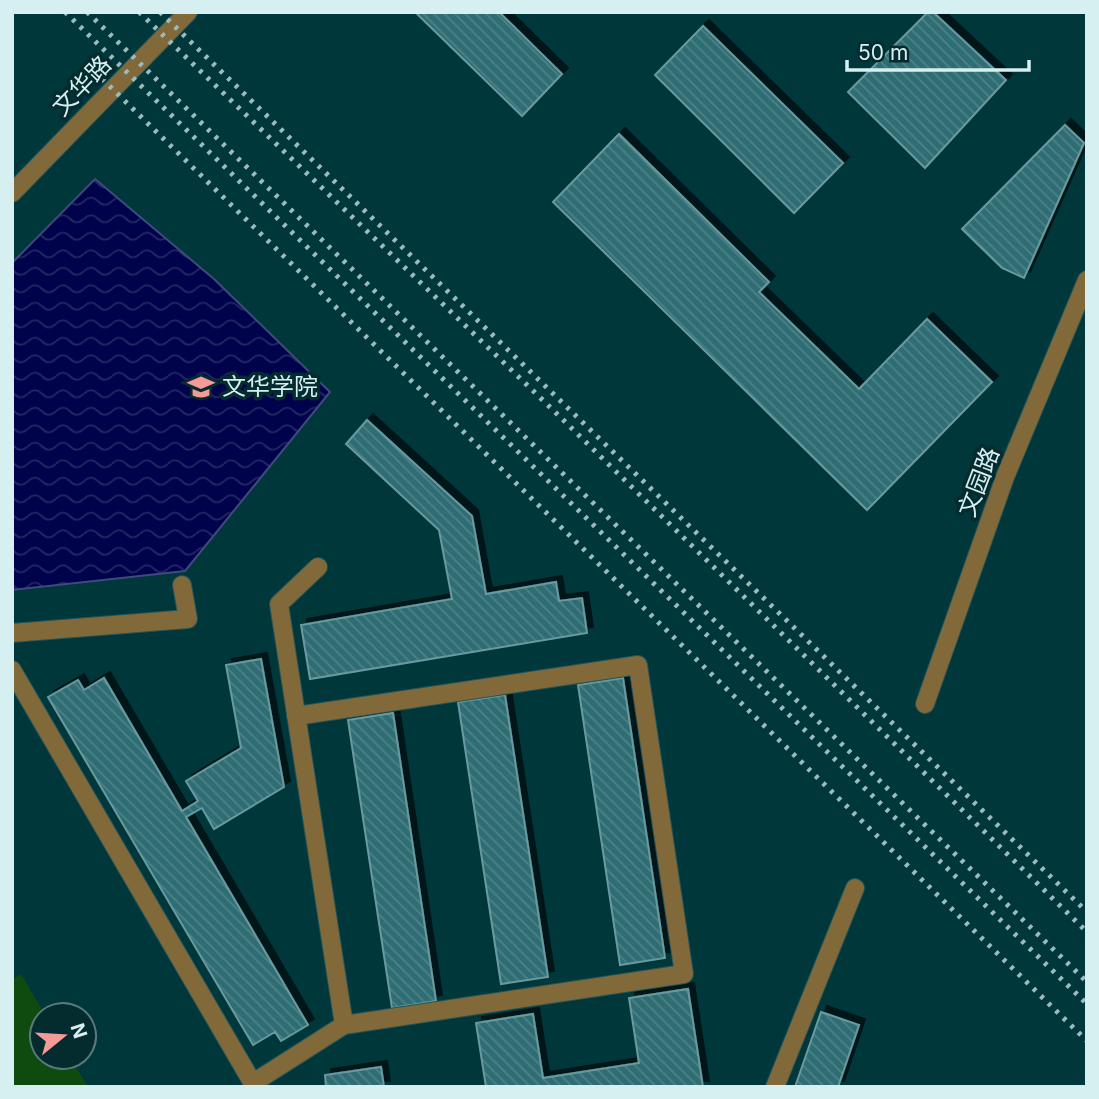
<svg xmlns="http://www.w3.org/2000/svg" width="1099" height="1099" viewBox="0 0 1099 1099" font-family="Inter,'Noto Sans SC',sans-serif">
<style>
.pitch{fill:#0f4a0f}
.water{fill:url(#water-waves);stroke:#40497d;stroke-width:2}
.building{fill:url(#building-back-hatch);stroke:#699a9f;stroke-width:2;filter:url(#shadow)}
.lines{fill:none;stroke-linecap:round;stroke-linejoin:round}
.minor-casing{stroke:#225458;stroke-width:20}
.minor{stroke:#816939;stroke-width:18}
.rail{stroke:#9abcbe;stroke-width:5;stroke-dasharray:3.5 7;stroke-linecap:butt}
.labels{text-anchor:middle;stroke-width:7;stroke-linejoin:round;paint-order:stroke}
.street-label{font-size:24px;fill:#d6eff1;stroke:#042c2f}
.poi-label{font-size:24px;fill:#d6eff1;stroke:#042c2f;text-anchor:start}
</style>
<defs>
<pattern id="water-waves" width="16" height="10" patternUnits="userSpaceOnUse" patternTransform="scale(1.75)"><rect width="16" height="10" fill="#00024b"/><path d="M0 5q4-4 8 0t8 0" fill="none" stroke="#242765"/></pattern>
<pattern id="building-back-hatch" width="6" height="6" patternUnits="userSpaceOnUse" patternTransform="scale(1.75)"><rect width="6" height="6" fill="#2f6d73"/><path d="M-1 5l2 2M0 0l6 6M5-1l2 2" fill="none" stroke="#4c8287"/></pattern>
<filter id="shadow"><feDropShadow dx="6" dy="-6" stdDeviation="0" flood-color="#0009"/></filter>
</defs>
<rect width="100%" height="100%" fill="#00373b"/>
<path class="pitch" d="M21,974L45,1015H42V1057H70L88,1087H12V980Z"/>
<path class="water" d="M95,179L214,279L330,392L185,571L12,590V263Z"/>
<path class="building" d="M415,12H499L562,74L522,116Z
M928,12H933L1006,80L925,168L848,92Z
M703,26L843,163L794,213L655,75Z
M1065,125L1084,143L1024,278L1002,268L962,229Z
M619,134L769,282L759,292L859,389L927,319L992,382L867,510L553,202Z
M367,420L472,516L486,594L556,582L559,601L582,598L587,633L310,679L301,625L452,599L439,530L346,444Z
M261,659L284,787L214,829L202,808L186,817L308,1025L281,1041L275,1032L253,1045L48,697L78,680L84,690L104,678L182,811L198,801L186,781L241,748L226,665Z
M623,678L665,958L620,965L578,685Z
M505,695L548,977L501,984L458,702Z
M393,713L436,1001L392,1008L348,720Z
M688,989L703,1087H486L476,1023L533,1014L543,1078L639,1063L629,998Z
M821,1012L859,1025L838,1087H795Z
M381,1067L384,1087H326L325,1075Z"/>
<g class="lines">
<g class="minor-casing">
<path id="minor" d="M12,193L188,12
M12,633L188,619L182,585
M12,670L255,1087
M925,704L1005,477L1087,280
M296,716L638,665L684,974L344,1025
M253,1083L344,1025L279,604L318,567
M775,1087L855,888"/>
</g>
<use href="#minor" class="minor"/>
<path class="rail" d="M65,12L1087,1004
M87,12L1087,982
M139,12L552,409L1087,932
M160,12L1087,912
M87,64L1087,1041"/>
</g>
<defs>
<g id="university-bare" transform="scale(2.1)"><path d="M0-5L7-2L0 1L-7-2ZM-4 1L0 2.5L4 1V4Q0 6-4 4Z" fill="#f59b97" stroke="#042c2f" stroke-width="2.5" paint-order="stroke"/></g>
</defs>
<g fill-rule="evenodd">
<use href="#university-bare" x="201" y="387"/>
</g>
<g class="labels">
<g class="street-label">
<text transform="translate(82 86) rotate(-46)" y="8">文华路</text>
<text transform="translate(979 482) rotate(-69)" y="8">文园路</text>
</g>
<g class="poi-label">
<text x="222" y="395">文华学院</text>
</g>
</g>
<rect width="1099" height="1099" fill="none" stroke="#d6eff1" stroke-width="28"/>
<g transform="translate(63 1036) rotate(72)"><circle r="33" fill="#042c2f" stroke="#587a7d" stroke-width="2"/>
<path d="M0-5L12 26L0 18L-12 26Z" fill="#f59b97"/>
<text y="-10" font-size="19" font-weight="bold" text-anchor="middle" fill="#d6eff1">N</text>
</g>
<path d="M847 60v10h182v-10" fill="none" stroke="#d6eff1" stroke-width="3.5"/>
<text x="858" y="60" font-size="21" fill="#d6eff1" stroke="#042c2f" stroke-width="5" paint-order="stroke">50 m</text>
</svg>
